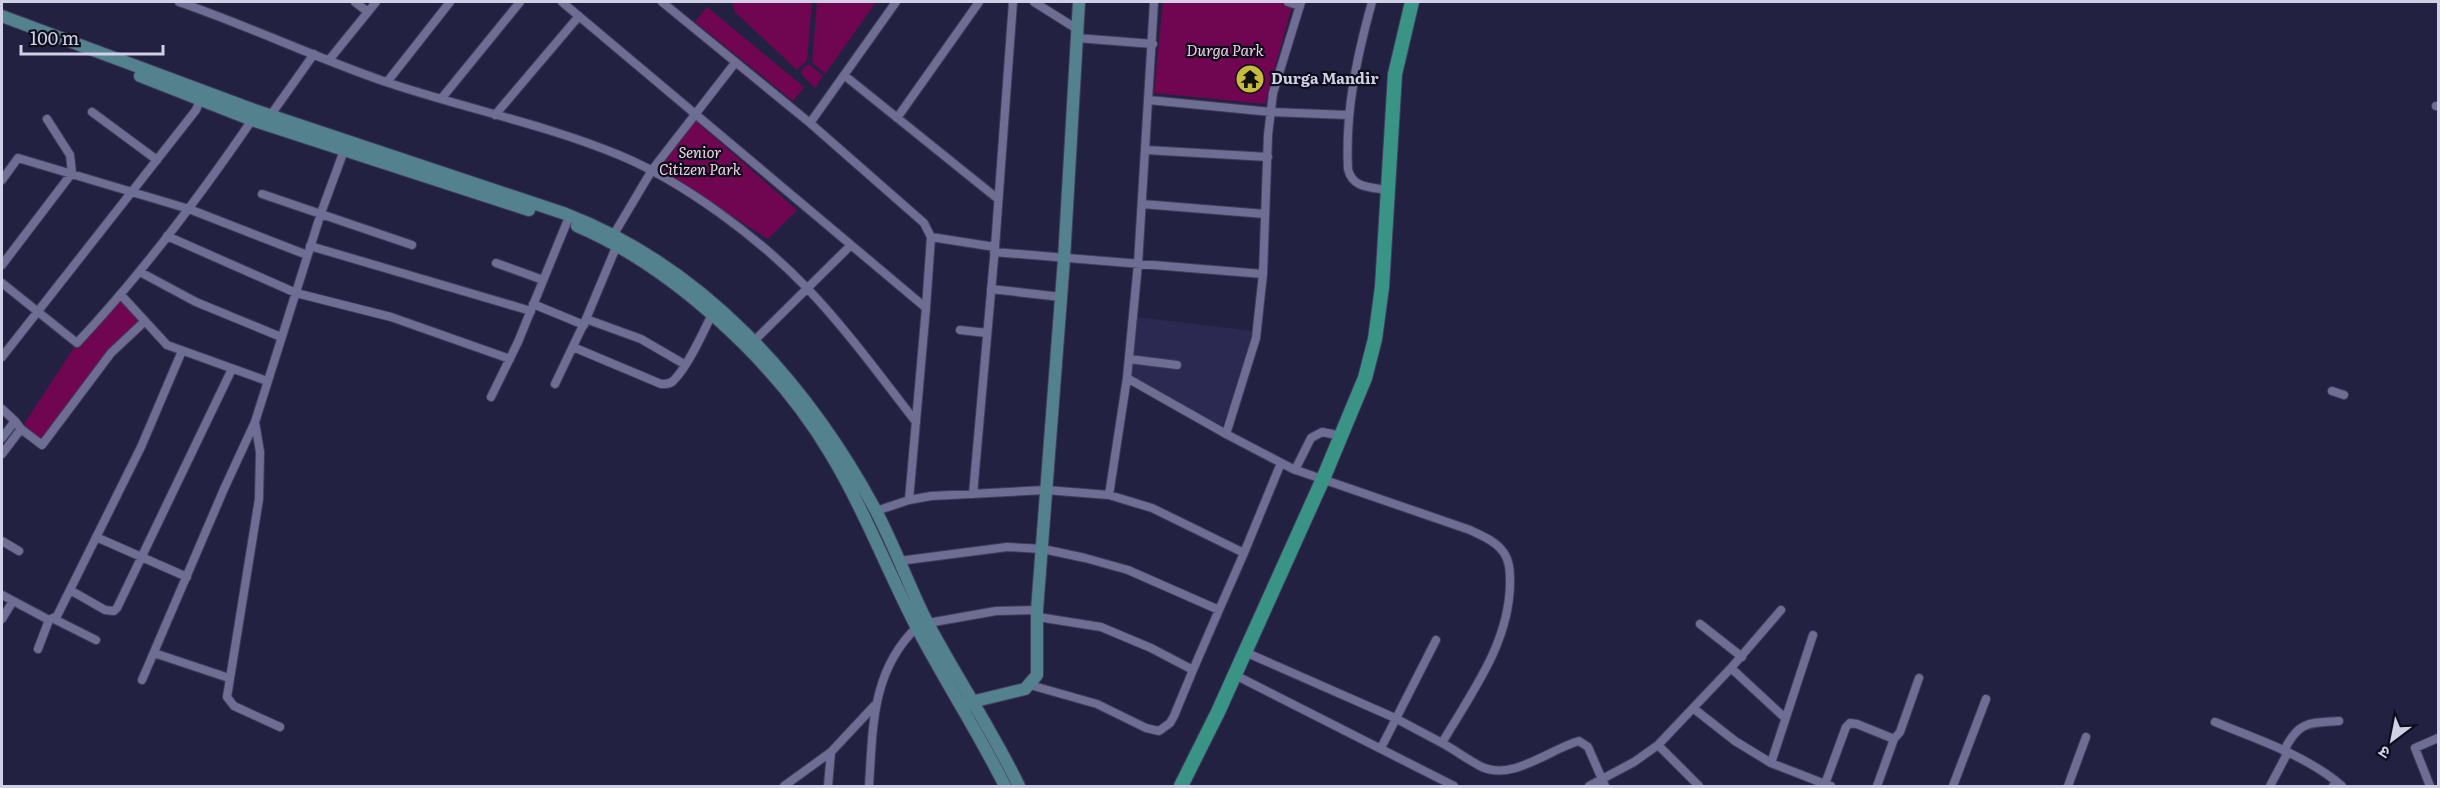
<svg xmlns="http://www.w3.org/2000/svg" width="2440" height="788" viewBox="0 0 2440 788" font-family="Literata,'Noto Sans Devanagari',serif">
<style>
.built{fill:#2b2951}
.green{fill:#700652}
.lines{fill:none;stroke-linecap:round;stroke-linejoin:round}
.street-casing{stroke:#403d59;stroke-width:10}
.secondary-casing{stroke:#403d59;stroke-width:14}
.primary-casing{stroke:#403d59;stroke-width:16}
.street{stroke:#6e6e95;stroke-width:8}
.secondary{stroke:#53818e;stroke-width:12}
.primary{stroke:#399486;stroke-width:14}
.labels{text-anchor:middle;stroke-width:4.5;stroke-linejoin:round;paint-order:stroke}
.park-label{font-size:15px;font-style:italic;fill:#f1d2e3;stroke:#0d0d1b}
.poi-label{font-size:15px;font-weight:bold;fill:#d0d0e6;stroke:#0d0d1b;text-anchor:start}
</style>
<rect width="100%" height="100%" fill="#232141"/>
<path class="built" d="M1137,317L1253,331L1222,428L1131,375Z"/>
<path class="green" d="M732,2H812L807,60L797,70L735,12Z
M817,2H876L825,74L812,62Z
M1163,2H1280L1292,6L1265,104L1154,93Z
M707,7L804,87L793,101L695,22Z
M809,64L823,76L815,88L801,74L802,69Z
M695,120L797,210L768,239L660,169Z
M121,295L144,322L111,353L42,445L21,429L77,343Z"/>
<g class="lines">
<g class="street-casing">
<path id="street" d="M179,2C249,26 316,58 386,82C463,108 544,124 619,155C684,182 759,238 807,288C847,330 881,377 916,422
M355,2L368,12
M562,2L926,308L909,500
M662,2L810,123L924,223L931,237L926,308
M1034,2L1077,29
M1154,2L1138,264L1127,378L1226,434L1293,469L1470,530C1482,536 1496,541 1504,553C1510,562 1510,573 1510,584C1509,644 1471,693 1442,743C1455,750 1468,760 1482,767C1513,781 1550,749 1579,741L1588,747L1605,786
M1288,2L1300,6
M1372,2C1357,56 1345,111 1348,169C1352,188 1370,187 1387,190
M1077,38L1153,44
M329,60L376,2
M844,75L998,199
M387,82L450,2
M441,99L520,2
M1149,100L1271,112L1348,115
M2436,106H2438
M92,112L157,160
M495,115L579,16
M270,116L314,54
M897,118L979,2
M810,123L896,2
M1146,150L1268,157
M2,180L18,158L189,209L307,255
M262,194L412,245
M1142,204L1265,214
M614,234L652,170L735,63
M167,236L296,293L391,317L510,359
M931,237L995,247L973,494
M310,246L531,311
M995,247L1013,2
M994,252L1263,274
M496,263L543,280
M2,265L72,173L70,155L47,119
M140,272L196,302L281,337
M2,283L77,343C143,273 200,196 254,117
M991,289L1061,297
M121,295L167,345L267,381
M533,304L584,325
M586,319L641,339L684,364
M960,330L987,333
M755,340L851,245
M573,347L661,384C666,384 671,384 674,380C688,366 703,333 712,314
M2,357L196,110L200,100
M1129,359L1177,365
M555,384L586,319L617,245
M2332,391L2344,395
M491,397L518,342L567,222
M2,409L15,421L2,438
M15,421L21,429L42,445L111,353L144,322
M255,422L260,452L259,499L227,697L234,706L280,727
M1226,434L1256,338L1263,274L1268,135L1273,93L1301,2
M2,454L21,429
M1295,470L1311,438L1322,432L1342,436
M1109,495L1127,378
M876,511L909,500L931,496L1046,490L1109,495L1152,508L1244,553L1281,463
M96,537L187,577
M2,541L19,551
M899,561L1007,547L1043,549L1085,558L1128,570L1219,610L1244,553
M70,590L105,610L114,611L117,608L232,369
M2,595L49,620L57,616L141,447L182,351
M1038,617L1101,627L1151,648L1193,670L1219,610
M2,619L13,601
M54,619L96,640
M928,623L996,611L1037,610
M1700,624L1742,657
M38,649L49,620
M1245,652L1395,718L1442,743
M154,653L229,678
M1731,668L1785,718
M1235,675L1454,786
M142,680L224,489L255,422L321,213L346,145
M1030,685L1097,704L1146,728L1159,731L1170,723L1174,716L1193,670
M1693,708L1735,741L1771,763L1825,784L1823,786
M2215,722C2256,739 2300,753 2336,781
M1381,748L1436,640
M2284,751C2298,721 2309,723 2339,721
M1771,763L1813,635
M784,786L831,752L874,706
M828,786L831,752
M869,786C873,728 871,671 917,627
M1589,786L1634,762L1658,745
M1699,786L1658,745L1731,668L1781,610
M1831,786L1825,784L1846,727L1850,723L1857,724L1894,739L1900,732L1919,678
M1877,786L1894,739
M1953,786L1986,699
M2068,786L2086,737
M2270,786L2288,752
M2333,786L2336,781L2342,786
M2430,786L2415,748L2438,738"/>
</g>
<g class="secondary-casing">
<path id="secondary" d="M2,16L254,110L566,214C703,267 806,382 875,509C893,543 907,581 924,616C954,674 991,728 1019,786
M140,76L252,120L529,210
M577,226C673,267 777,363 830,453C864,509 887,570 917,628C945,681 978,732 1005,786
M967,703L1025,689L1037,675V610L1064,259L1079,2"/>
</g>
<g class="primary-casing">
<path id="primary" d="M1181,786L1218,712L1323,479L1365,378L1375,339L1382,287L1395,74L1412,2"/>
</g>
<use href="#street" class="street"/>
<use href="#secondary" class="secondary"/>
<use href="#primary" class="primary"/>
</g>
<defs>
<g id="temple-disc" transform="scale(1.5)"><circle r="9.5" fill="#c7bb3c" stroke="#0d0d1b"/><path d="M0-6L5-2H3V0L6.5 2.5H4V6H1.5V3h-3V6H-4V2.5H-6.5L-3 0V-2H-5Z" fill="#111"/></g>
</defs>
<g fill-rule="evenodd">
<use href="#temple-disc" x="1250" y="79"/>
</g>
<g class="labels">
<g class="park-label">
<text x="1225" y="56">Durga Park</text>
<text x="700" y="158">Senior<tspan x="700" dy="17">Citizen Park</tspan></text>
</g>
<g class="poi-label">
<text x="1271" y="84">Durga Mandir</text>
</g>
</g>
<rect width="2440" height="788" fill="none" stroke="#d0d0e6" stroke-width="6"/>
<g transform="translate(2392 740) rotate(212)" stroke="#0d0d1b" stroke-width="4.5" paint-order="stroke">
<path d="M0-4.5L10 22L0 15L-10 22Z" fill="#d0d0e6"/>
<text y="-9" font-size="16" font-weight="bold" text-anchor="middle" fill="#d0d0e6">उ</text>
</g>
<path d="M21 45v9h142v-9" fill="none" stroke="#d0d0e6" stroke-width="3"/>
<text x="30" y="45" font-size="18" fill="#d0d0e6" stroke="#0d0d1b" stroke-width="4.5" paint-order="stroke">100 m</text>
</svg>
